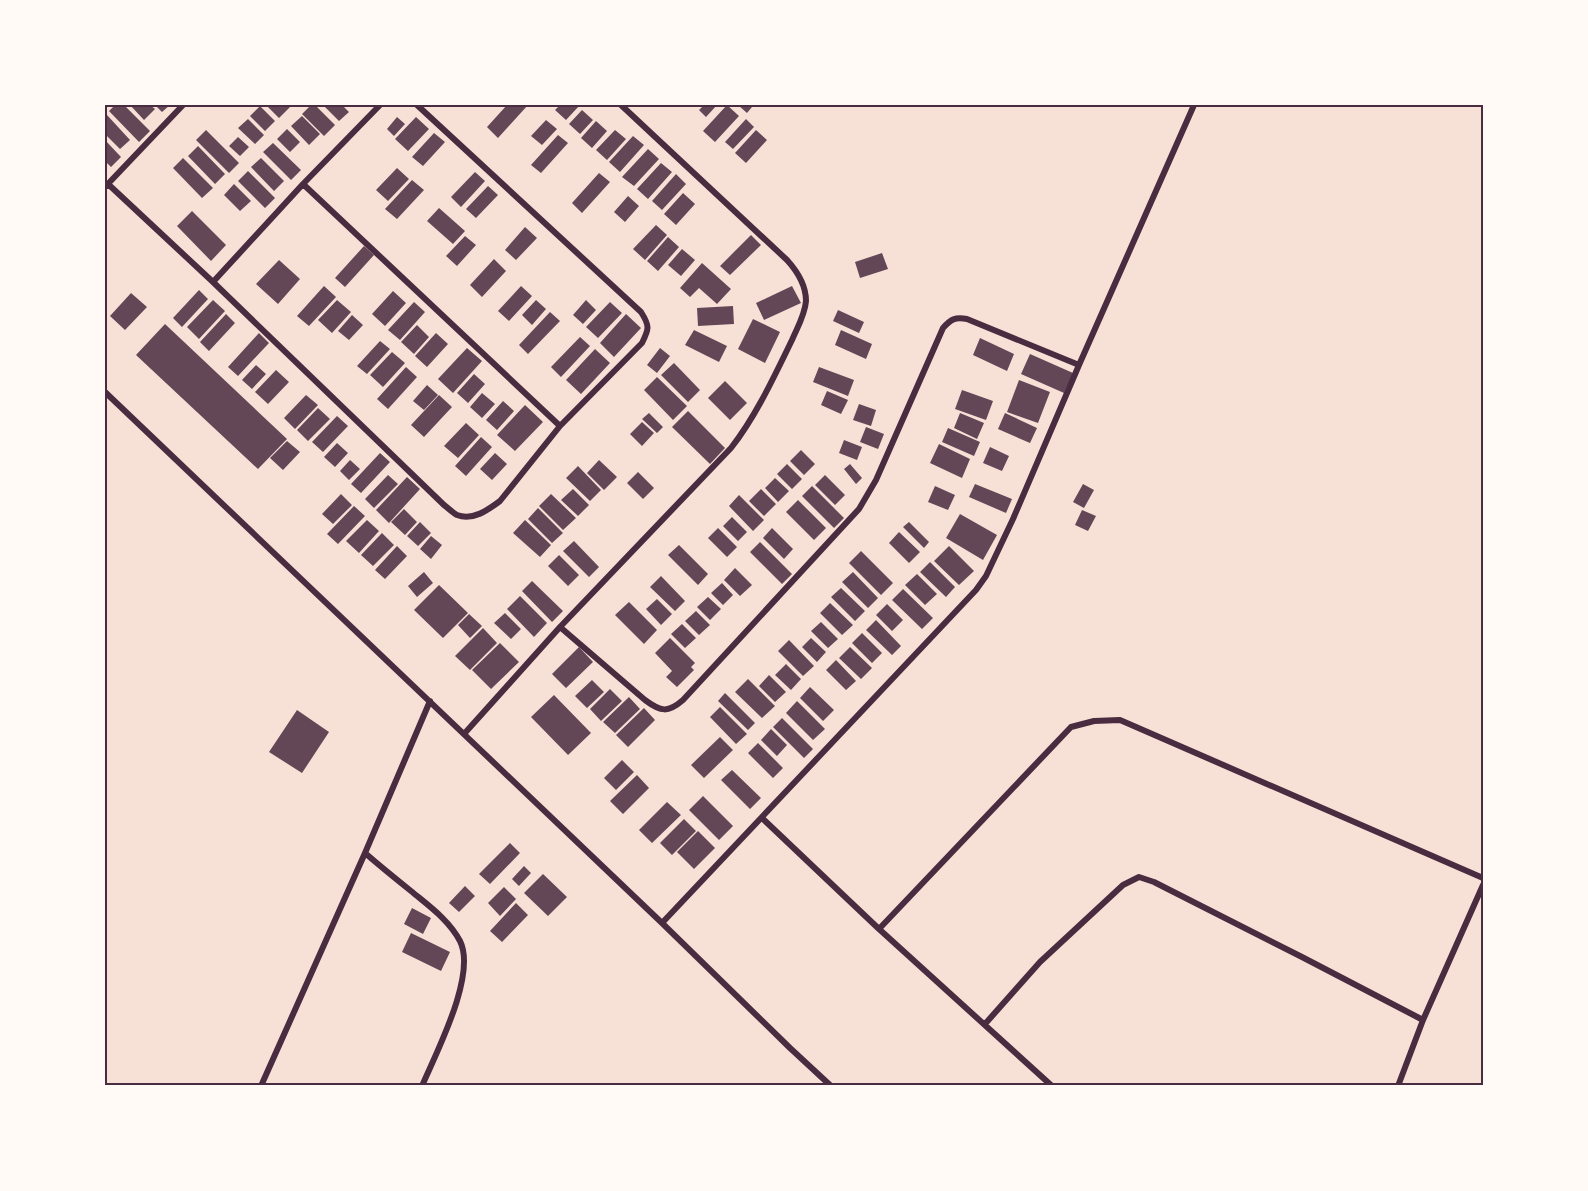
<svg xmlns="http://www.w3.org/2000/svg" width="1588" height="1191" viewBox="0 0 1588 1191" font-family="'Golos Text',sans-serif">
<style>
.building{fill:#644757}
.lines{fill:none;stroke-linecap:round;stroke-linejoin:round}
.minor{stroke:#4a2c40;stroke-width:6}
.neatline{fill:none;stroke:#4a2c40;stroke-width:2}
</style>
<rect width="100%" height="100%" fill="#f7e1d7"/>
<path class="building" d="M115,105H124L150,131L139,142L109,111Z
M130,105H150L155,109L144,120Z
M155,105H170L162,112Z
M266,105H287L290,107L279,118Z
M311,105H315L335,125L324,136L302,114Z
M323,105H342L349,112L339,121Z
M507,105H528L498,138L487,127Z
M560,105H580L566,120L555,110Z
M704,105H717L706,117L699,110Z
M727,105L739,116L715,142L703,131Z
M738,105H750L752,107L747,113Z
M260,106L275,121L265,131L250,116Z
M582,110L593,120L580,134L569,124Z
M107,115L130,140L120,149L105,134V117Z
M302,116L320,134L309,145L291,126Z
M397,117L405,124L394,136L387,129Z
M416,117L429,129L408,151L395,139Z
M248,119L264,135L255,144L238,128Z
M746,119L754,127L733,149L725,142Z
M546,120L557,129L542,145L531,136Z
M596,121L607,131L592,148L581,138Z
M287,129L300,142L290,152L277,139Z
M206,130L239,163L229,173L196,140Z
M615,130L626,139L607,160L596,150Z
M756,130L767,140L746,163L735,153Z
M434,133L445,142L423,166L412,157Z
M558,135L568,143L541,173L531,165Z
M633,136L644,145L620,172L609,162Z
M238,137L249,147L240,156L229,146Z
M105,140L121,157L111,167L105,161Z
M273,143L301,170L291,180L263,152Z
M198,146L225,174L215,184L188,156Z
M648,149L659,159L634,186L622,177Z
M183,158L213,188L202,198L173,168Z
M261,158L284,181L274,191L251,167Z
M661,163L672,172L648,199L637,189Z
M397,168L409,179L388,201L376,190Z
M248,171L275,198L265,208L238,181Z
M475,172L485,181L461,207L451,197Z
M599,173L610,182L582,213L572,203Z
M676,174L686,184L662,210L652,201Z
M412,180L424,190L397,219L385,209Z
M234,184L251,201L240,211L224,195Z
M488,186L498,195L476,218L466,209Z
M683,193L695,204L676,225L664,214Z
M628,196L639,206L625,222L614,212Z
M439,208L465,231L453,244L427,221Z
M192,211L226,245L211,261L177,226Z
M656,225L667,235L645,260L633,249Z
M525,227L537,238L516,260L505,250Z
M751,235L761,245L730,275L720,266Z
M465,236L476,245L457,266L446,256Z
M668,237L679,247L658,271L647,261Z
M364,246L374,255L345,287L335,278Z
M682,249L695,260L681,276L668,265Z
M882,253L888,269L860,278L855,262Z
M494,259L506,271L482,297L470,285Z
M279,260L300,279L278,304L256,284Z
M702,263L731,289L717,304L699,288L690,297L680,288Z
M324,286L336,297L309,326L297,316Z
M521,286L532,296L509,321L498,311Z
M792,286L801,303L764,320L756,303Z
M199,290L208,299L182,327L173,318Z
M393,291L406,303L385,326L372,314Z
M131,293L147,307L125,330L110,316Z
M213,300L225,311L199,339L187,327Z
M337,300L351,312L332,333L318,320Z
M536,300L546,309L532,325L522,315Z
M586,300L596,310L583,324L573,315Z
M414,302L425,312L400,340L388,330Z
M610,302L622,313L598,338L586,327Z
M733,306L734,324L698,326L697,308Z
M838,310L864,322L859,333L833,321Z
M550,312L560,321L528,354L519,345Z
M226,314L235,323L209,351L200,342Z
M626,314L641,328L614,357L600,343Z
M352,315L363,325L349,340L338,331Z
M753,319L780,332L765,363L738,349Z
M165,324L287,439L258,469L136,355Z
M417,325L429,337L414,354L401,342Z
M694,330L727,346L719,362L685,345Z
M841,330L872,344L866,359L835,345Z
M259,333L269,343L238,376L228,367Z
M436,333L448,344L427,367L415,356Z
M580,337L590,346L561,377L551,367Z
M980,338L1014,354L1007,371L973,355Z
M380,341L390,349L367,374L357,366Z
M467,348L482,361L453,393L438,379Z
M660,348L670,356L657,373L647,365Z
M595,349L610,363L581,394L566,380Z
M392,352L405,363L383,387L370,375Z
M1030,354L1073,373L1064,393L1021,374Z
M674,363L700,390L688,402L661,375Z
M256,365L266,374L252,389L242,380Z
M406,367L417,377L388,409L377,399Z
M819,367L854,380L848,396L813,382Z
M276,370L289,382L268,404L255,392Z
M474,374L485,384L468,403L457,393Z
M657,377L687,406L673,420L644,390Z
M1019,380L1050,392L1038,423L1007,412Z
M725,381L747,403L730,420L708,398Z
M427,385L438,395L424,410L413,401Z
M962,390L993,401L986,420L955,409Z
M827,391L848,400L841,414L821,405Z
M482,393L495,404L482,418L470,407Z
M306,395L318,405L295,429L284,418Z
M439,395L452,407L424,437L411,425Z
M503,401L514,411L497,430L486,420Z
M859,404L876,410L871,426L853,420Z
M525,405L543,422L515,451L497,435Z
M318,408L330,419L308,441L297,430Z
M688,411L725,448L710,464L672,427Z
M649,413L663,427L657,433L642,419Z
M960,413L984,423L977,439L954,428Z
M1005,413L1037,428L1030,443L998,429Z
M337,416L348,426L323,452L312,442Z
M642,422L654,433L642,446L630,434Z
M466,423L479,435L458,458L444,446Z
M866,427L884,434L878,449L860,442Z
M948,428L980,442L974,456L942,442Z
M481,437L492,447L466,476L455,466Z
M844,440L862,447L857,460L839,453Z
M287,441L300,452L283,470L270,458Z
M337,443L348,453L335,467L324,457Z
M939,444L970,459L962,478L930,463Z
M990,447L1009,456L1002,471L983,463Z
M801,450L815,464L804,475L790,461Z
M380,453L390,462L361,493L351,484Z
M495,453L507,464L492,480L480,469Z
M350,460L360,469L349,480L340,471Z
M599,460L617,477L604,490L587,473Z
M787,464L802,479L792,489L777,474Z
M850,464L862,478L856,484L844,469Z
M578,466L601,490L590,501L566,478Z
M638,472L654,488L643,499L627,483Z
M388,475L398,484L374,508L365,499Z
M825,475L845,495L835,505L815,485Z
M407,477L420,489L389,523L376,510Z
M775,478L789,491L778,502L765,488Z
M975,484L1012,499L1006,513L969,497Z
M1083,484L1094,490L1084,508L1073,502Z
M812,486L844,518L834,528L802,496Z
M935,486L955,495L948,510L928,502Z
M573,489L589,505L578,516L561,500Z
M761,489L776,504L764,516L749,501Z
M341,494L352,505L333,524L322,514Z
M551,494L576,518L563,530L539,506Z
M739,495L764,520L753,531L729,506Z
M798,500L826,528L814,540L786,512Z
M354,506L365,516L338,544L327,534Z
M538,508L563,533L552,543L528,519Z
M404,509L417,522L405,535L391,522Z
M1082,510L1096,516L1088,531L1075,525Z
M960,514L997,535L983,560L946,538Z
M732,517L747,532L738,541L723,526Z
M367,520L379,531L359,553L346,541Z
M525,520L551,545L540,557L513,533Z
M420,522L431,533L418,546L407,536Z
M909,522L929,542L924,548L903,527Z
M718,528L737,547L727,557L708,538Z
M772,528L793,549L784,559L763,538Z
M899,532L920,552L909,563L889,543Z
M382,533L394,545L373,566L361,555Z
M431,536L442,545L431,559L420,549Z
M574,541L599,567L589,577L563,551Z
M760,542L792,574L782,584L750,552Z
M679,545L708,574L698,585L668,555Z
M397,546L407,556L385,579L375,570Z
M949,546L974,571L959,585L934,561Z
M861,551L893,583L881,595L849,563Z
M559,555L579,575L568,586L548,566Z
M930,562L955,587L946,597L920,572Z
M735,568L752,585L740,596L724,580Z
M424,572L433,583L417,597L408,586Z
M853,572L878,598L868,608L842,582Z
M917,574L937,594L925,605L905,585Z
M661,576L685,601L675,611L650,587Z
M532,581L563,611L552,622L522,591Z
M722,583L733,595L723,605L711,593Z
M439,585L468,613L443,638L414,610Z
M841,588L865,611L855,621L831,597Z
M903,589L933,618L922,629L892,600Z
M520,596L547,623L534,637L507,609Z
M708,597L721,609L710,620L697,607Z
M657,599L672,614L661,625L646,609Z
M629,602L657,630L644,644L615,615Z
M830,603L853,625L842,635L820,613Z
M887,604L903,620L892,631L876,615Z
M696,611L710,625L699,635L685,621Z
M505,613L521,629L511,639L494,623Z
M469,614L482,626L470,638L458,625Z
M876,620L901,646L892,655L866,630Z
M821,622L838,639L828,648L811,631Z
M682,624L696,638L685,648L671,634Z
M483,628L497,643L470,670L455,656Z
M862,633L882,653L872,663L852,643Z
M670,638L695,663L691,667L694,670L677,687L666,677L672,671L655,653Z
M811,638L826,652L817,662L802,647Z
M789,640L814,666L803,676L778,651Z
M500,643L519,662L491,689L472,670Z
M579,647L593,662L566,688L552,674Z
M850,647L872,668L861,679L839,658Z
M836,660L856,681L846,690L826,670Z
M786,664L801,679L791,690L775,675Z
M769,675L786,692L775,702L759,686Z
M748,679L775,706L762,718L735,692Z
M592,680L604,692L587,708L575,696Z
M810,687L834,710L823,721L800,698Z
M610,689L622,701L601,721L590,709Z
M725,693L755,723L748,730L718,701Z
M554,695L591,733L568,755L531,717Z
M629,697L640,709L615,733L603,722Z
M797,701L825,729L813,740L786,713Z
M720,707L747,734L736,744L710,717Z
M644,708L655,720L628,747L616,735Z
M297,710L329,732L302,773L269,752Z
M782,718L813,749L804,758L773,727Z
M771,729L787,745L777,756L761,740Z
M720,737L733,750L704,778L691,765Z
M758,743L783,768L773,778L748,753Z
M622,760L634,772L616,790L604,778Z
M732,770L761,798L750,809L721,780Z
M637,775L649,788L623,814L610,801Z
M703,796L733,826L719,840L689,810Z
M667,802L681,815L652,843L639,830Z
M684,819L696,831L672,855L660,843Z
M698,831L715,848L694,869L677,852Z
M510,843L520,853L490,884L479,874Z
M524,866L531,873L519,886L512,879Z
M543,874L567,897L548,916L524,893Z
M465,886L475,896L459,912L449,903Z
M504,887L516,899L500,916L488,903Z
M516,903L528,915L502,942L490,931Z
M412,908L431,918L423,934L404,924Z
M411,933L450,952L441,971L402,952Z"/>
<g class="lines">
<path class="minor" d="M108,184L213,282L303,184L380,105
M303,184L560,426
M105,187L183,105
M213,282L444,505C448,508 453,513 457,515C473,521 488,510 500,501L560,426L642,343C649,329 650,326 641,312L417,105
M1079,365L1194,105
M105,392L662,923L790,1048L831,1086
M560,627L645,700C661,712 668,713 683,700L859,509L876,480L943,328C951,319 955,317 967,319L1079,365L1013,519L986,576L976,590L662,923
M464,734L560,627L731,448C756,416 774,377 792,340C797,328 805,315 806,301C806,286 797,271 787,260L621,105
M762,818L879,929L1052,1086
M365,853C380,866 396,879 411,891C429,906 449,920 460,941C477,975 436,1053 422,1086
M879,929L1071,727L1094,721L1120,720L1483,878
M985,1024L1040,962L1123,885L1139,877L1154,882L1302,957L1423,1020
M261,1086L365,853L430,701
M1398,1086L1423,1020L1483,885"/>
</g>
<rect width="1588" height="1191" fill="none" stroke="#fffaf5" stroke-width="213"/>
<rect x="106" y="106" width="1376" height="978" class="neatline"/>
</svg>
